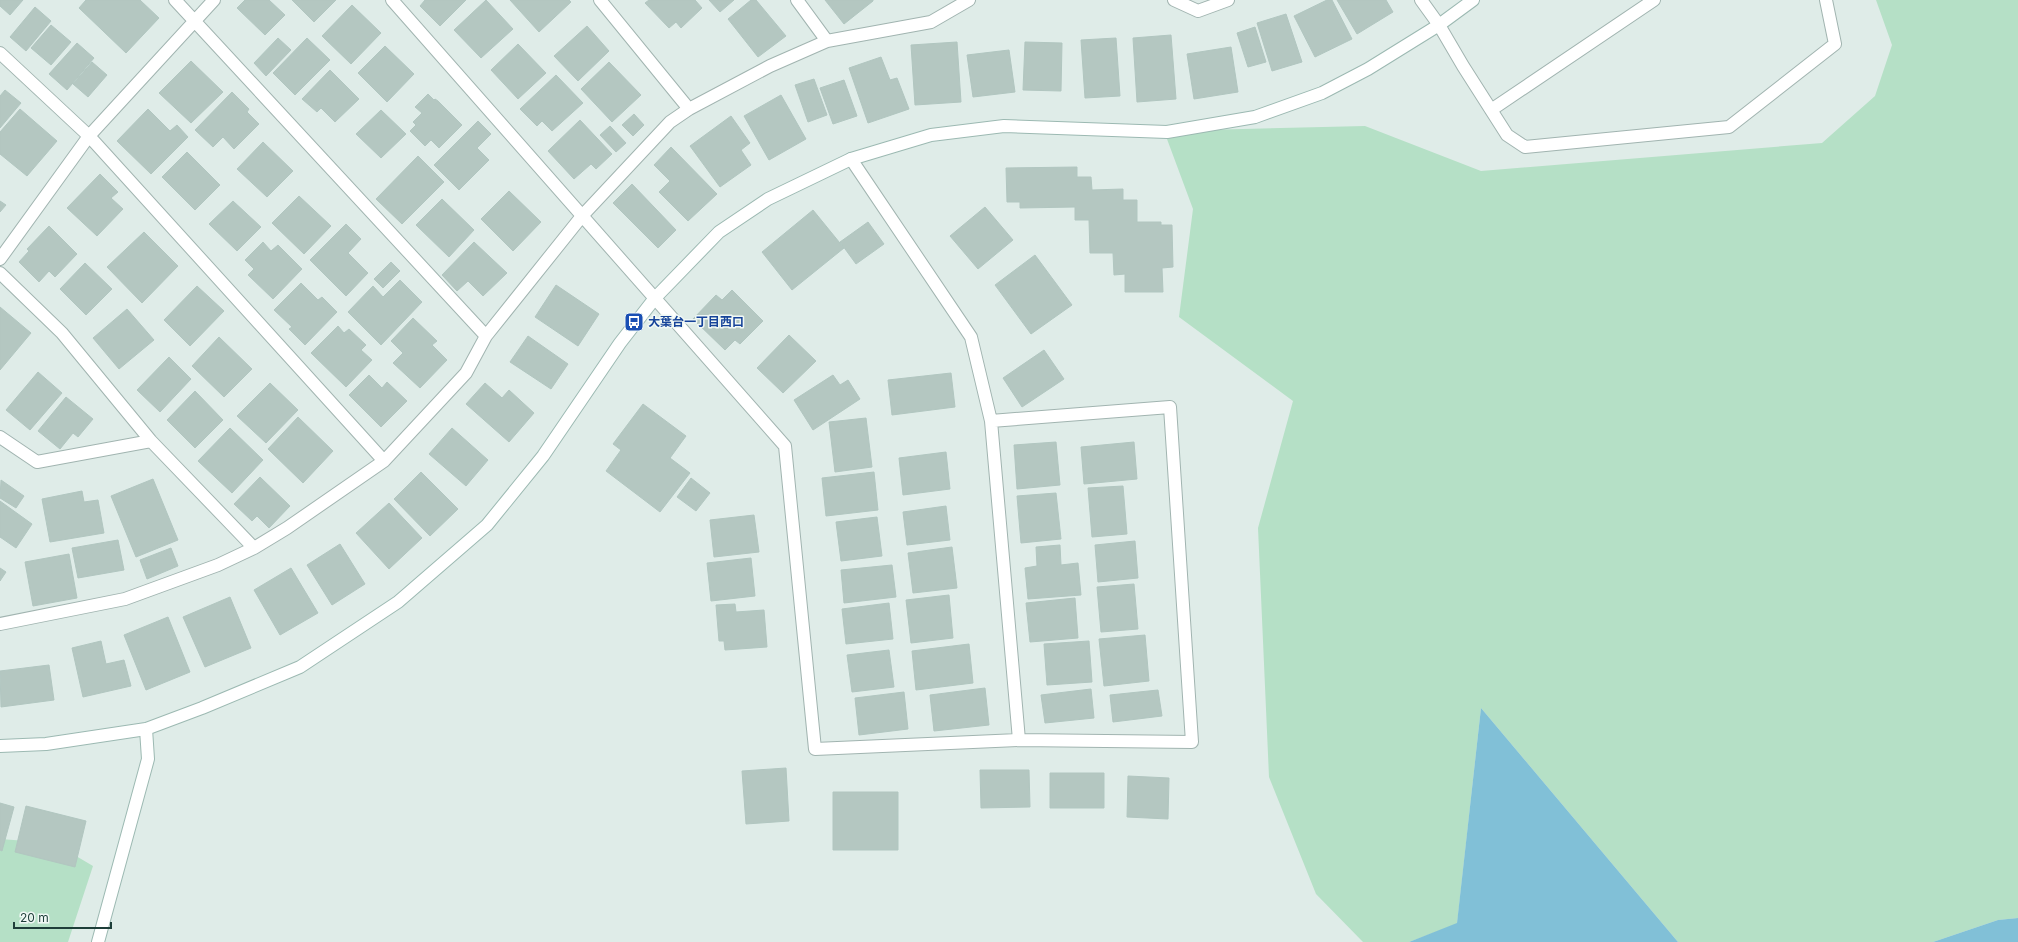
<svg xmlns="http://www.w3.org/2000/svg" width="2018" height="942" viewBox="0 0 2018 942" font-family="Inter,'Noto Sans JP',sans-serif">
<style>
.green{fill:#b5e0c6}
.water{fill:#81c0d7}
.building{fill:#b4c7c1;stroke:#b1c6c0}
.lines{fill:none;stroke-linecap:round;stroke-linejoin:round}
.street-casing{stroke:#a1b4b0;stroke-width:14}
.secondary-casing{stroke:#9cb9b2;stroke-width:14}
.street{stroke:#fff;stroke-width:12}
.secondary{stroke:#fff;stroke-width:12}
.labels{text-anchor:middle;stroke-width:3;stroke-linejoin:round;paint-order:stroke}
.transit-label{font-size:12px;font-weight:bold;fill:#164399;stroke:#f0f8f5;text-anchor:start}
</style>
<rect width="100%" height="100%" fill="#dfece8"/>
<path class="green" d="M1876,0H2018V918L1998,920L1933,942H1678L1481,708L1457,924L1409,942H1363L1316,894L1269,777L1258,528L1293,401L1179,317L1193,209L1164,131L1365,126L1481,171L1822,143L1875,96L1892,45Z
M0,839L54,843L93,866L68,942H0Z"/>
<path class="water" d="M1481,708L1678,942H1409L1457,923Z
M2018,918V942H1933L1998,920Z"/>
<path class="building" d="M0,0H23L10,15L0,6Z
M86,0H140L159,18L126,53L79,8Z
M245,0H269L285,15L265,35L237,8Z
M292,0H336L314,22Z
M425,0H466L440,26L420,6Z
M486,0L513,29L481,58L454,30Z
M510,0H569L571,2L539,32Z
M649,0H695L702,8L681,28L676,22L669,28L645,3Z
M709,0H734L720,12Z
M751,0H756L786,36L758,57L728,19Z
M825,0H873V1L844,24Z
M1327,0H1332L1352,39L1315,57L1294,16Z
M1337,0H1386L1393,12L1357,34Z
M352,5L381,33L351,64L322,36Z
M35,7L51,21L26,51L10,37Z
M1286,14L1302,62L1272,71L1257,23Z
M51,25L71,42L51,65L31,48Z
M587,26L609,51L578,81L554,56Z
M1255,27L1266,62L1248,67L1237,33Z
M1171,35L1176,99L1137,102L1133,38Z
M278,38L291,50L266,76L254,63Z
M307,38L330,60L295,95L273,73Z
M1116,38L1120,96L1085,98L1081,40Z
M957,42L961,102L915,105L911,45Z
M1025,42L1062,43L1061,91L1023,90Z
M77,43L94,58L67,90L49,74Z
M518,44L546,73L518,99L491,70Z
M385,46L414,74L387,102L358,73Z
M1231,47L1238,92L1194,99L1187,54Z
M1009,50L1015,92L973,97L967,55Z
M881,57L890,80L897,78L909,109L868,123L849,68Z
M191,61L223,92L191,123L159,93Z
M92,62L107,75L88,97L73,84Z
M609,62L641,95L612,122L581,89Z
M330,70L359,99L335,122L321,108L317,112L302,99Z
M556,75L583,103L552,131L542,121L537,126L520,109Z
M814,79L827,115L808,122L795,85Z
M844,80L857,116L833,124L820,88Z
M5,90L21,103L0,128V96Z
M232,92L249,109L247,112L259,124L234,149L223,137L213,147L195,130Z
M428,94L434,100L435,99L438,101L462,125L439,148L431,140L425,146L410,131L416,125L413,122L422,113L415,107Z
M781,95L806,139L769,160L744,116Z
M20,109L57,141L27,176L0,154V132Z
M148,109L170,131L177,125L188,137L151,174L117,141Z
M381,110L406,134L381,158L356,134Z
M634,114L644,125L633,136L622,125Z
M731,116L750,143L741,150L751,165L720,187L690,146Z
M580,120L612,154L596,169L591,164L574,179L548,151Z
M478,121L491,134L477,148L489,160L459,190L434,165Z
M610,126L626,143L616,152L600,135Z
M263,142L293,171L267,197L237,169Z
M671,147L717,194L688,221L659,192L670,181L654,165Z
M187,152L220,185L195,210L162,177Z
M418,156L444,182L402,224L376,199Z
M1077,167V177H1091L1092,190L1123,189V200H1137V222H1161V225H1172L1173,267L1162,268L1163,292H1125V274L1114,275L1113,253H1090L1089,220H1075V207L1020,208V202H1007L1006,168Z
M100,174L118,192L111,198L123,209L97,236L67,208Z
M632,184L676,230L658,248L613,203Z
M509,191L541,222L513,251L481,219Z
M299,196L331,226L304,254L272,223Z
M442,199L474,230L449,257L416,225Z
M0,201L6,205L0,212Z
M233,201L261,227L237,251L209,224Z
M985,207L1013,240L978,269L950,236Z
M813,210L844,248L792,290L762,252Z
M868,222L884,244L856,264L840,242Z
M346,224L361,239L348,253L368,273L346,296L310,260Z
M49,226L77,254L55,277L49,271L39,282L19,262L29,251L27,249Z
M144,232L178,266L142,303L107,267Z
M263,242L271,251L278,245L302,269L273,299L248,275L254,269L245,260Z
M474,242L507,273L483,296L468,281L457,291L442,275Z
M1035,255L1072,305L1031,334L995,285Z
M391,262L400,271L383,288L374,279Z
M85,263L112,289L86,315L60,289Z
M400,280L422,302L381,345L348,312L373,286L383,297Z
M301,283L318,300L322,297L337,312L305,345L289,329L292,327L274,310Z
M556,285L599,314L578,346L535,317Z
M197,286L224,311L190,346L164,320Z
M732,290L763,321L740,344L735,340L725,350L693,319L716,295L722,300Z
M0,307L31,333L0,370Z
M127,309L154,340L119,369L93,338Z
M413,318L437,341L432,345L447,360L420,388L393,363L403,353L391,341Z
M338,326L344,333L349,329L366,345L361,350L372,360L346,387L311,353Z
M789,335L816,361L783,393L757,368Z
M528,336L568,364L551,389L510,362Z
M219,337L252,369L224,397L192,366Z
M1044,350L1064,379L1022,407L1003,378Z
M169,357L191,379L160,412L137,390Z
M38,372L62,393L30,430L6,410Z
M951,373L955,407L892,415L888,380Z
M369,375L382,388L387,382L407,401L381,427L349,395Z
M833,375L840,385L848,380L860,399L813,430L794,400Z
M270,383L298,410L266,443L237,416Z
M485,383L502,398L509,390L534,413L509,442L466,404Z
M195,391L223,420L195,448L167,420Z
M66,397L93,419L78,437L73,433L60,449L38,431Z
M643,404L686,436L670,458L690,473L660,512L606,471L621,450L613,444Z
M298,417L333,451L303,483L268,449Z
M866,418L872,467L835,472L829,422Z
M230,428L263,460L232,493L198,461Z
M452,428L488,460L466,486L429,454Z
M1056,442L1060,485L1017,489L1014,445Z
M1134,442L1137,479L1084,484L1081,447Z
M946,452L950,489L903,495L899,458Z
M421,472L458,509L430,536L394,499Z
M874,472L878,510L826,516L822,478Z
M260,477L290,506L269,528L257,516L252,521L234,504Z
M691,478L710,493L696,511L677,497Z
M153,479L178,540L136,557L111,496Z
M1,480L24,496L16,508L0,498Z
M1123,486L1127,534L1092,537L1088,488Z
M82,491L84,502L98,500L104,533L50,542L42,499Z
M1056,493L1061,539L1021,543L1017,496Z
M0,501L32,524L16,548L0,537Z
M389,503L422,538L389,569L356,533Z
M946,506L950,540L907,545L903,512Z
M754,515L759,552L714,557L710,520Z
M877,517L882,556L841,561L836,522Z
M118,540L124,570L78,578L72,548Z
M1135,541L1138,578L1098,582L1095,545Z
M340,544L365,584L332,605L307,565Z
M1060,545L1061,565L1078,563L1081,595L1028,599L1025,568L1037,566L1036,547Z
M952,547L957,588L913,593L908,553Z
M171,548L178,566L147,579L140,560Z
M69,554L77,598L33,606L25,562Z
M751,558L755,596L711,601L707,563Z
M892,565L896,597L844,603L841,570Z
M0,568L6,572L0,581Z
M291,568L318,613L280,635L254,590Z
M1134,584L1138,629L1101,632L1097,587Z
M949,595L953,638L911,643L906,600Z
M230,597L251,648L205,667L183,617Z
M1075,598L1078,638L1030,642L1026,603Z
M889,603L893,639L846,644L842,609Z
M735,604L736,612L764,610L767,647L725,650L724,641H719L716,605Z
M168,617L190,672L146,690L124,635Z
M1145,635L1149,681L1104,686L1099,639Z
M101,641L106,664L124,660L131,686L83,697L72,648Z
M1089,641L1092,682L1047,685L1044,644Z
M969,644L973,683L916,690L912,651Z
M889,650L894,687L852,692L847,655Z
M49,665L54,700L1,707L0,671Z
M985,688L989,725L934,731L930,695Z
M1091,689L1094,718L1045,723L1041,695Z
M1158,690L1162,716L1113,722L1110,695Z
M904,692L908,729L859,735L855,698Z
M786,768L789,821L746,824L742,771Z
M980,770H1029L1030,807L981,808Z
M1050,773H1104V808H1050Z
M1128,776L1169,778L1168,819L1127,817Z
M833,792H898V850H833Z
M0,803L14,807L2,851L0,850Z
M26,806L86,821L75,867L15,852Z"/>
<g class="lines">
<g class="street-casing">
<path id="street" d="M175,0L486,336
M392,0L785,446L815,749L1019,740L1192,742L1170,407L991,421
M600,0L689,109
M797,0L827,41
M1174,0L1198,11L1228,0
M1421,0L1439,25L1463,66L1507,135L1525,147L1729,127L1835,44L1826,0
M0,53L89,136L384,461
M1491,110L1654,0
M851,159L971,337L991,421L1019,740
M0,259L89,136L214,0
M0,273L62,333L151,441L254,548
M0,437L37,462L151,441
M0,624L125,599L218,565L254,548L287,528L384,461L466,373L486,336L582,216L670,122L689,109L770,66L827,41L931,22L969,0"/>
</g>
<g class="secondary-casing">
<path id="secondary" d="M0,746L46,744L146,729L202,708L300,667L398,602L487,525L543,456L620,343L655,298L719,232L768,199L851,159L931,135L1004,126L1167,132L1255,117L1322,93L1368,69L1439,25L1473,0
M98,942L148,759L146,729"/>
</g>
<use href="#street" class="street"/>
<use href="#secondary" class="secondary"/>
</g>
<defs>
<g id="bus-square" transform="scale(1)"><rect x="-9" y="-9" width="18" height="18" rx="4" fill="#1a4fb4" stroke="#f0f8f5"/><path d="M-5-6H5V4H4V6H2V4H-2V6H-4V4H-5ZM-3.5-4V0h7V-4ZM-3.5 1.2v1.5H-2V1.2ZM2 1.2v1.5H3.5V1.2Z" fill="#fff"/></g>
</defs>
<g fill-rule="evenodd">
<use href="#bus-square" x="634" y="322"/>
</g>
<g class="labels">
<g class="transit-label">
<text x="648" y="326">大葉台一丁目西口</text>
</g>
</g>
<path d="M14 922v6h97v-6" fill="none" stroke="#1e3e39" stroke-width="2"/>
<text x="20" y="922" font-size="12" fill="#1e3e39" stroke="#f0f8f5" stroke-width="3" paint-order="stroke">20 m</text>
</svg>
